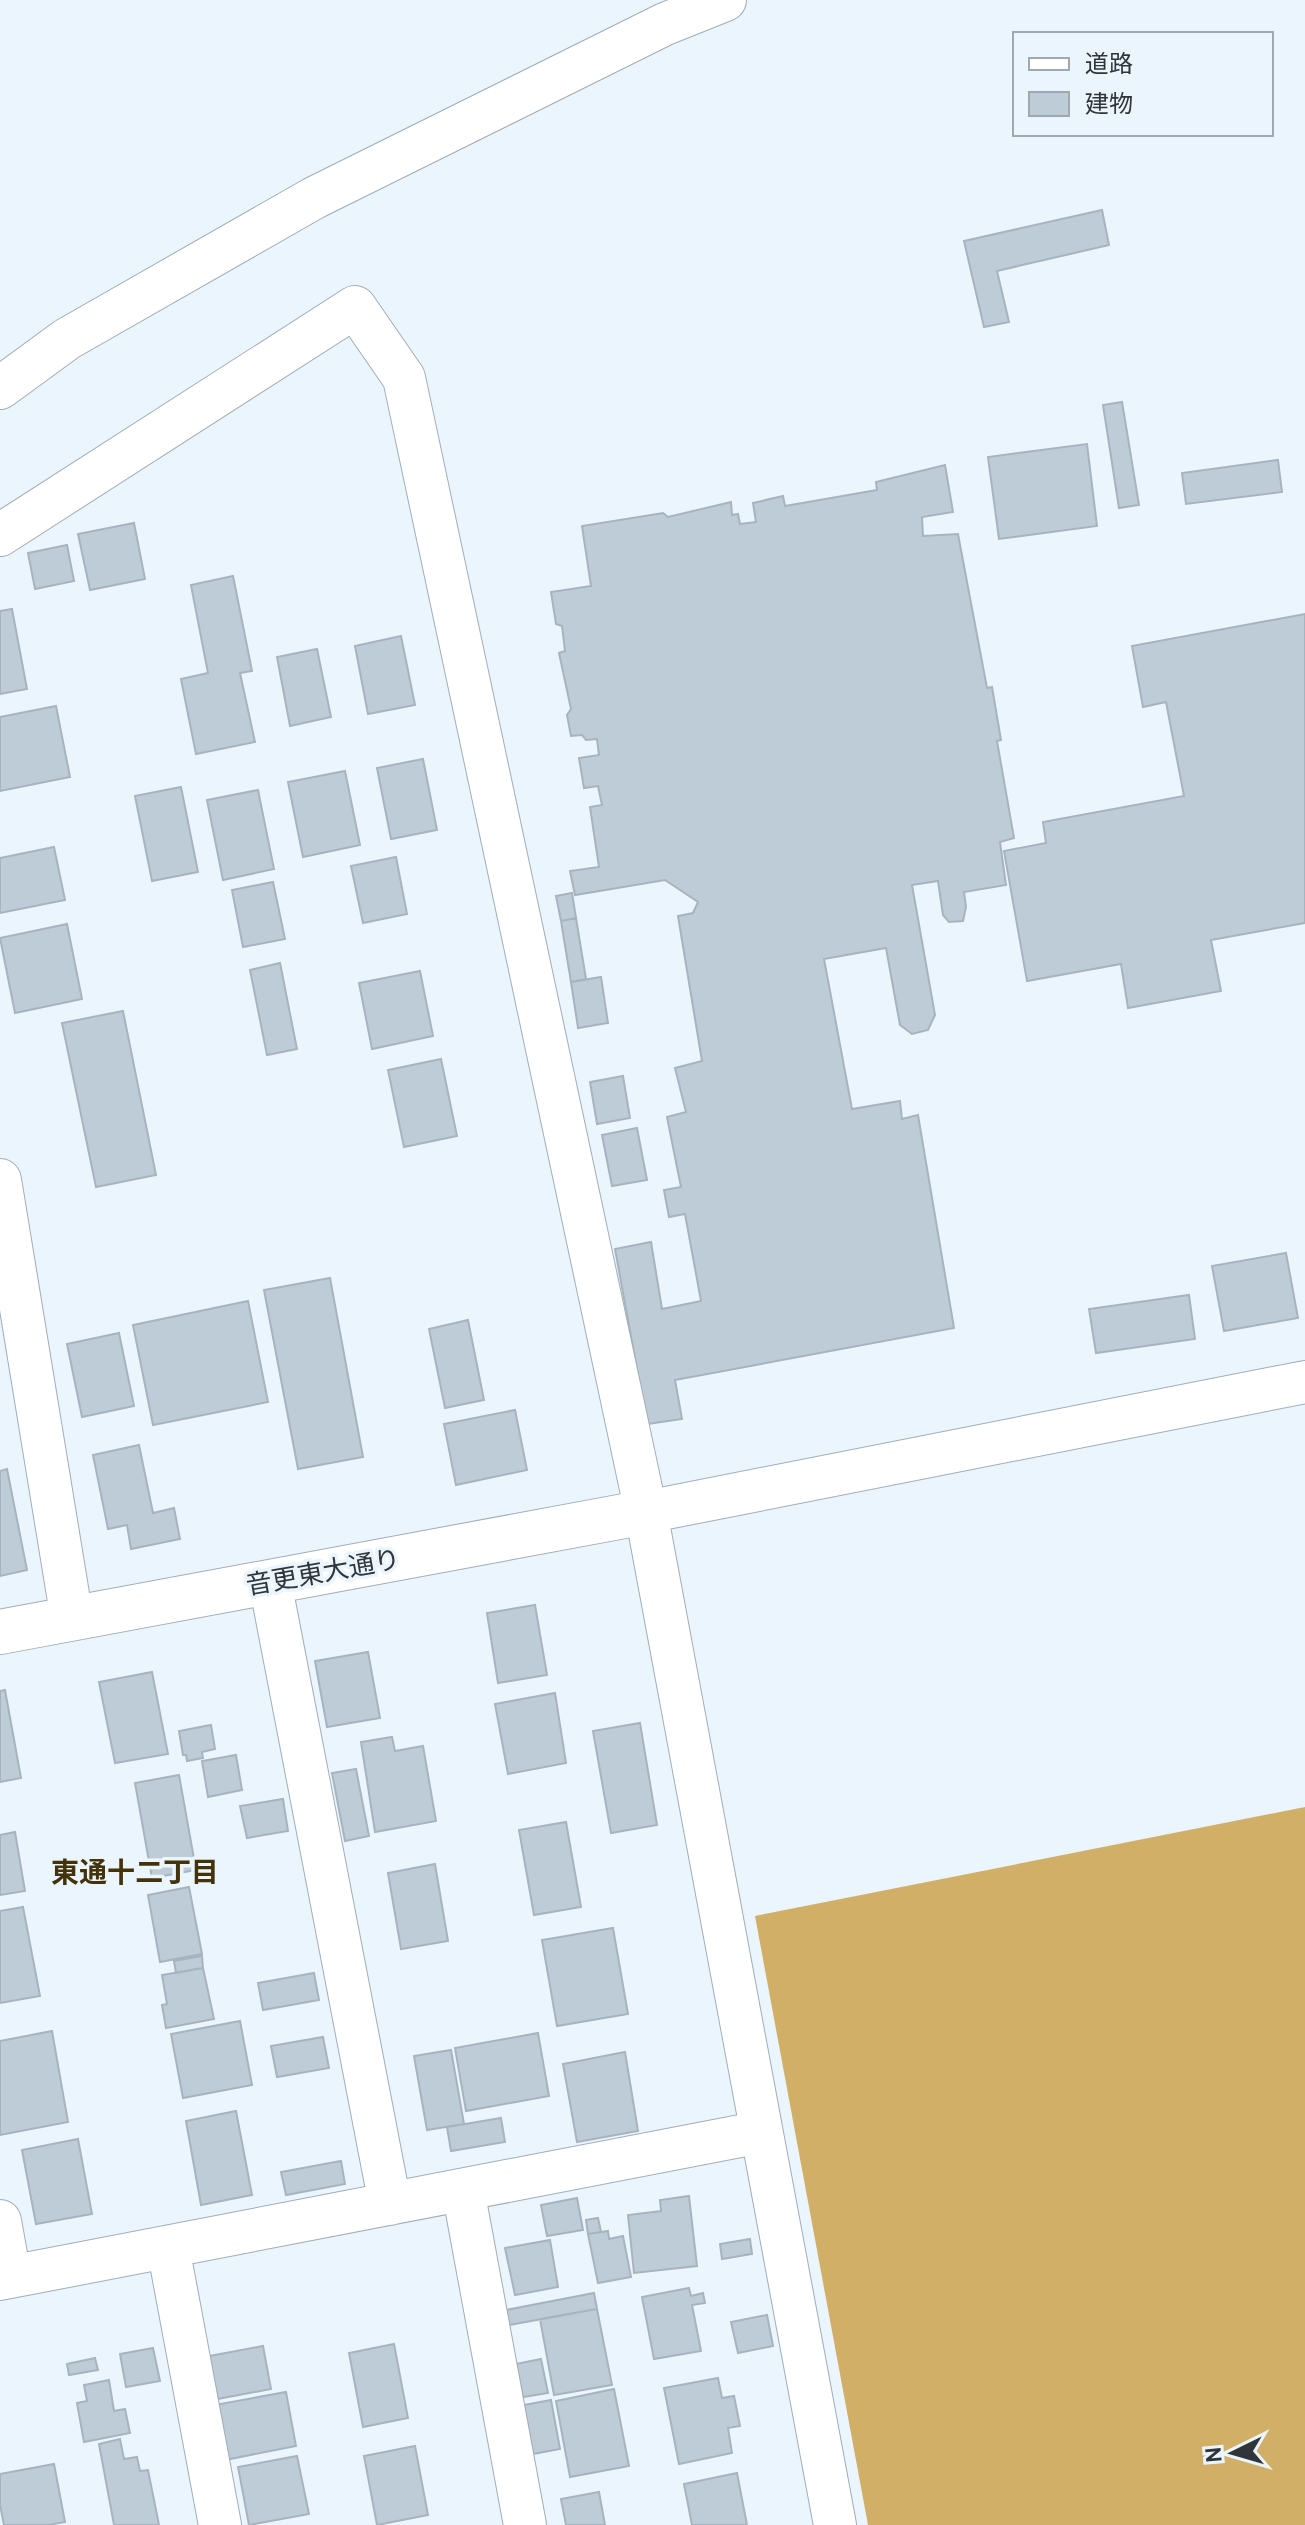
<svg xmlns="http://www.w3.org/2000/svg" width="1305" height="2525" viewBox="0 0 1305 2525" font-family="Overpass,'Noto Sans JP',sans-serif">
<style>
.forest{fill:#d2af67}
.building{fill:#beccd7;stroke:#a7b4bf;stroke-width:2}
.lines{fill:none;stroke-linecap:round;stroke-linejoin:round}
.minor-casing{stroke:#a0adb8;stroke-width:44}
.tertiary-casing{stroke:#a0adb8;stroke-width:46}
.minor{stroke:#fff;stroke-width:42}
.tertiary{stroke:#fff;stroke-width:44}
.labels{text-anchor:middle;stroke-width:7;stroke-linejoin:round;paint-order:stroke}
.street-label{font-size:26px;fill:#30353a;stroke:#eaf5fe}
.neighbourhood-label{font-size:28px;font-weight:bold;fill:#43320a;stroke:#eaf5fe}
</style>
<rect width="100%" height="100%" fill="#eaf5fe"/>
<path class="forest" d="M1305,1807V2525H868L755,1916Z"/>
<path class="building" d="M1102,210L1109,245L997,271L1009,322L984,327L964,241Z
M1122,402L1139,505L1119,508L1103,405Z
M1087,444L1097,526L999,539L988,457Z
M1278,460L1282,492L1186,504L1182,473Z
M945,465L953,512L922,517L923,536L958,534L987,688L992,687L1001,740L997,741L1014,838L1000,842L1006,885L964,892L966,907L963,921L949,922L943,915L938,881L912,885L935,1015L928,1030L912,1034L900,1025L886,948L824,959L852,1109L900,1101L902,1119L918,1115L954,1328L675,1380L682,1419L647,1424L615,1249L651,1242L662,1309L701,1301L685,1214L669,1217L664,1190L681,1187L667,1117L686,1112L675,1068L702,1061L678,916L693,913L698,902L665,880L575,895L570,871L599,867L590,807L602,805L598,786L584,788L579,758L599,755L597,739L586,740L582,735L571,736L567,715L571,709L559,653L565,651L562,626L556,624L551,592L591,586L582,526L663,513L668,517L731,502L732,515L738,514L740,524L756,522L753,503L783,496L785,506L877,490L876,482Z
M134,523L145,579L90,590L78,534Z
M67,545L74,581L35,589L28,553Z
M233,576L252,671L240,673L255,742L196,754L181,679L208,673L191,585Z
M12,609L27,689L0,694V611Z
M1305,614V923L1211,940L1221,991L1128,1008L1121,964L1027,981L1004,851L1046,843L1043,822L1184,796L1166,702L1143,707L1132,646Z
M401,636L415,705L368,714L355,646Z
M317,649L331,717L290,726L277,657Z
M56,706L70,777L0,791V717Z
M423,759L437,830L391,839L377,768Z
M345,771L360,845L303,857L288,782Z
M181,787L198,872L152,881L135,796Z
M258,790L274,869L223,880L207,800Z
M54,847L65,900L0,913V858Z
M396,857L407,914L363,923L351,866Z
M273,882L285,939L243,947L232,890Z
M572,893L576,918L561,921L556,896Z
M576,918L586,979L571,982L561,921Z
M67,924L82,999L15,1013L0,938Z
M280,963L297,1049L267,1055L250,970Z
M420,971L433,1036L372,1049L359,983Z
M601,977L608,1023L578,1028L571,982Z
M123,1011L156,1175L96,1187L62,1023Z
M441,1059L457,1136L404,1147L388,1070Z
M623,1076L630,1118L597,1124L590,1082Z
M637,1128L647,1180L612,1186L602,1135Z
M1286,1253L1298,1318L1224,1331L1212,1266Z
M330,1278L363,1457L298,1469L264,1290Z
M1189,1295L1195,1339L1096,1353L1089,1309Z
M248,1301L268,1402L153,1425L133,1325Z
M468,1320L484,1400L445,1408L429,1329Z
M119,1333L134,1406L82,1417L67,1344Z
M515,1410L527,1470L456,1485L444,1424Z
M139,1445L153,1513L174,1508L180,1539L131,1549L127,1525L108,1529L93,1455Z
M7,1469L27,1570L0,1576V1471Z
M535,1605L547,1675L498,1683L487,1613Z
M368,1652L380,1718L327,1727L315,1661Z
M152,1672L168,1754L115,1763L99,1682Z
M5,1690L21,1778L0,1782V1691Z
M555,1693L566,1763L508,1774L495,1704Z
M640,1723L657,1825L611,1833L593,1731Z
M211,1725L215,1749L202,1752L203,1758L187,1761L186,1755H183L179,1731Z
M392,1737L395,1751L423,1746L436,1821L375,1832L361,1742Z
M236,1755L242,1790L208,1797L202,1761Z
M356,1769L369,1836L345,1841L332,1773Z
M179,1775L196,1870L152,1878L135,1783Z
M283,1799L288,1831L247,1838L240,1806Z
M566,1822L581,1907L534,1915L519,1830Z
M15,1832L25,1891L0,1895V1835Z
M435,1864L448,1941L401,1949L388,1873Z
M189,1887L202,1954L160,1962L148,1895Z
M23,1907L40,1996L0,2003V1911Z
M613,1928L628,2014L557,2026L542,1940Z
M202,1956L203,1968L176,1973L174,1961Z
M203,1968L214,2019L166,2028L162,2005L167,2004L162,1975Z
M314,1973L319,2000L263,2010L258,1983Z
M240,2021L252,2085L183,2098L171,2034Z
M52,2031L68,2122L0,2135V2041Z
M538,2033L549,2096L466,2111L455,2048Z
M323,2037L329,2068L277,2077L271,2046Z
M451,2050L464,2124L427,2130L414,2056Z
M625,2052L638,2131L577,2142L563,2064Z
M236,2111L252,2195L201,2205L186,2121Z
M501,2118L505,2142L451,2151L447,2127Z
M78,2139L92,2214L36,2224L22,2150Z
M341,2161L345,2184L286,2195L281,2172Z
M689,2196L697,2266L634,2273L628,2215L661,2211L660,2200Z
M577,2198L583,2230L547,2236L541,2205Z
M598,2218L601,2232L588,2234L586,2220Z
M608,2231L609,2239L623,2236L631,2277L598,2283L588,2234Z
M750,2239L752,2254L722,2259L720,2244Z
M550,2240L558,2287L515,2295L505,2248Z
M689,2288L691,2296L703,2293L705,2303L692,2305L701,2351L654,2359L642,2297Z
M594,2293L597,2309L509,2325L506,2310Z
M597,2309L612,2385L554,2395L540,2319Z
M767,2315L773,2346L738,2353L731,2322Z
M394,2344L408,2418L363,2427L349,2353Z
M263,2346L271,2389L212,2400L204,2357Z
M153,2348L160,2381L126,2387L120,2354Z
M95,2358L98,2370L69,2375L67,2364Z
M541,2359L548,2393L523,2397L516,2364Z
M718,2378L722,2398L734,2396L740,2426L728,2428L732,2453L679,2464L664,2388Z
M109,2380L114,2411L125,2409L130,2433L84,2442L77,2403L87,2401L84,2385Z
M614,2389L629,2466L570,2477L556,2401Z
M286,2392L296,2446L225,2460L215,2405Z
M551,2400L560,2449L533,2454L524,2405Z
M120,2439L124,2459L137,2457L140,2471L148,2470L159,2525H114L99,2444Z
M415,2446L428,2515L377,2525L364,2456Z
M297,2456L309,2514L249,2525L238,2467Z
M54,2464L65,2522L48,2525H4L0,2505V2474Z
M737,2473L747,2525H692L684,2484Z
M599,2492L605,2525H566L561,2499Z"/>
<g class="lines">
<g class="minor-casing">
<path id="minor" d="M0,388L67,339L314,198L665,24L725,0
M0,535L355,307L404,378L646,1512L835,2525
M0,1180L72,1619
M646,1512L1305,1382
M270,1582L390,2204
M463,2190L525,2525
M0,2221L10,2277
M168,2247L220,2525
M0,2279L761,2132"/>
</g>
<g class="tertiary-casing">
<path id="tertiary" d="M0,1632L646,1512"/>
</g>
<use href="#minor" class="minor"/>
<use href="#tertiary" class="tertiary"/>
</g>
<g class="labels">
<g class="street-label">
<text transform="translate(323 1572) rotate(-10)" y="9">音更東大通り</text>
</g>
<g class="neighbourhood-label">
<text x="135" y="1882">東通十二丁目</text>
</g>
</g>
<rect x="1013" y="32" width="260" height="104" fill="#eaf5fe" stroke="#a0a8b0" stroke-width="2"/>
<rect x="1029" y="58" width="40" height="12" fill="#ffffff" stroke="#a0a8b0" stroke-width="2"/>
<text x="1085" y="72" font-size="24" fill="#30353a">道路</text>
<rect x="1029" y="92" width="40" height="24" fill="#beccd7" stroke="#a0a8b0" stroke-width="2"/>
<text x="1085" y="112" font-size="24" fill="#30353a">建物</text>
<g transform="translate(1233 2453) rotate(265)" stroke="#eaf5fe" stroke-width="6" paint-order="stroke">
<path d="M0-6L14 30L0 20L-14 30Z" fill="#30353a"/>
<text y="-12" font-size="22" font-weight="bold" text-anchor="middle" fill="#30353a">N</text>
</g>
</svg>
